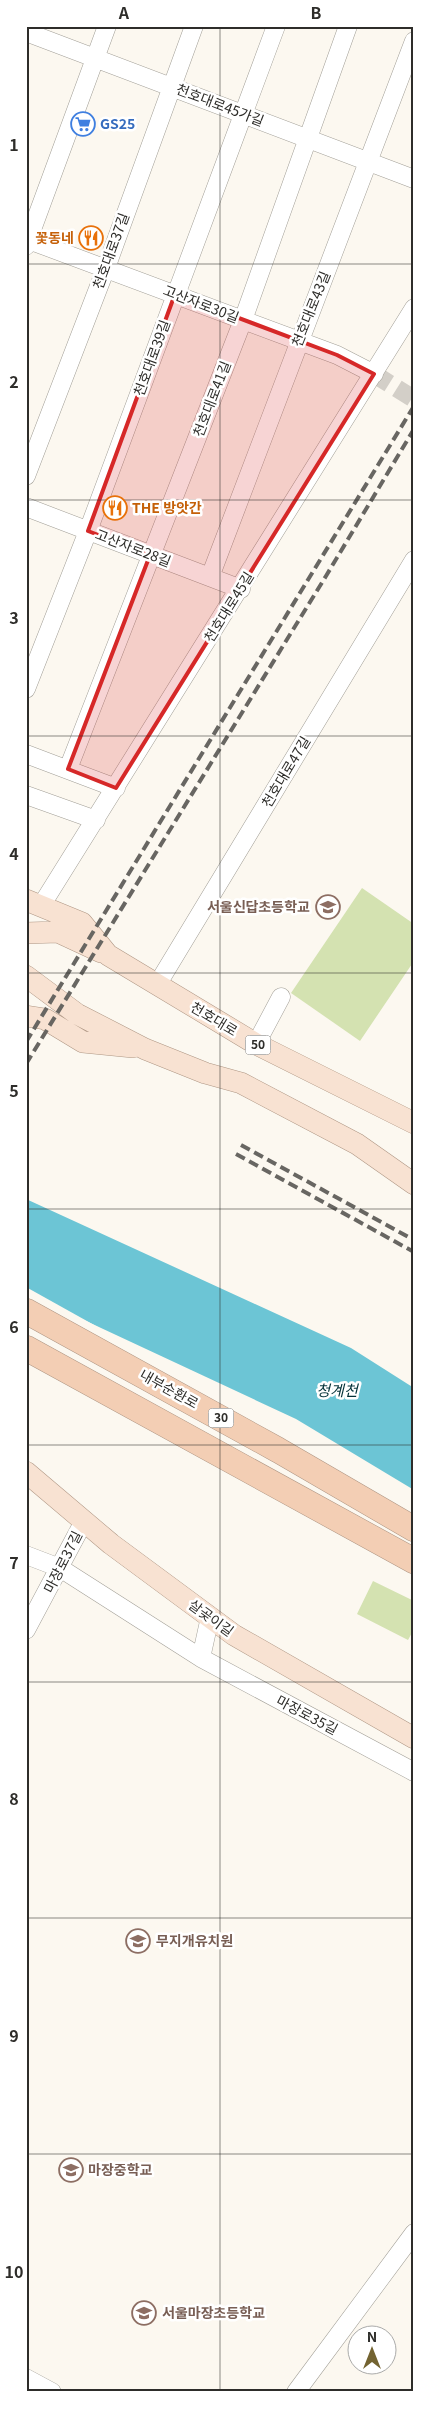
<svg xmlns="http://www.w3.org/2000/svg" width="440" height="2418" viewBox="0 0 440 2418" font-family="Georgia,'Noto Sans KR',serif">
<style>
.green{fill:#d4e2b1}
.water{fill:#6cc5d5}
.pier{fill:#fcf8f0}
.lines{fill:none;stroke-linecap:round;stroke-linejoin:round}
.minor-tunnel{stroke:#d3cfc8;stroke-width:18;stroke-dasharray:18 9;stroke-linecap:butt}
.minor-casing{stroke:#a29f97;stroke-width:19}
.major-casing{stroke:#ae9684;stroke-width:22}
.highway-casing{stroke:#ae9684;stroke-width:26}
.minor{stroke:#fff;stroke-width:18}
.major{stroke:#f8e2d2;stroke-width:21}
.highway{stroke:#f3ceb4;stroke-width:25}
.rail{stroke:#686662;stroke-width:4;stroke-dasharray:10 5;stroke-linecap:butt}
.marked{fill:#d62828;fill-opacity:0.2;stroke:#d62828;stroke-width:4;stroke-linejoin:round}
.grid{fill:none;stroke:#2e2d2a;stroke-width:1;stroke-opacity:0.55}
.labels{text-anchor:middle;stroke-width:5;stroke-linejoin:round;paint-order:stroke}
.shield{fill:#fff;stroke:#6d6c6a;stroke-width:1}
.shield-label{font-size:12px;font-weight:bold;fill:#2e2d2a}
.street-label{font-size:14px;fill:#2e2d2a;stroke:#fff}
.shop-label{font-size:14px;font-weight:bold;fill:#366cbe;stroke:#fff;text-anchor:start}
.food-label{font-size:14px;font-weight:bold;fill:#c56008;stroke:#fff;text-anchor:end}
.education-label{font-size:14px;font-weight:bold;fill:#785e54;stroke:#fff;text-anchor:start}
.water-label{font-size:15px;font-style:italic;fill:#023037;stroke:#fff}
.neatline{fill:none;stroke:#2e2d2a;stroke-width:2}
.grid-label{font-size:16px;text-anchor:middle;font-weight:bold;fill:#2e2d2a}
</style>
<rect width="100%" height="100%" fill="#fcf8f0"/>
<path class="green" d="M362,888L414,924V961L360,1041L291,993Z
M373,1581L414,1601V1629L408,1640L357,1614Z"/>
<path class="water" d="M26,1199L351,1348L414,1388V1490L296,1419L26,1293Z"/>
<path class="pier" d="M26,1287L121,1340L26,1295Z"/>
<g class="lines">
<path class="minor-tunnel" d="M374,374L414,399"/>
<g class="minor-casing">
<path id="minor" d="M26,32L414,179
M26,239L337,355L374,374
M26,246L107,26
M26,476L106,268L194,26
M26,507L241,589
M210,577L414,41
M26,689L88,531L276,26
M26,754L116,788
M68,769L243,320L348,26
M26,795L96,820
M41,906L414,308
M157,985L414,560
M256,1044L281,997
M26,1555L60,1568L201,1658L414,1772
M26,1630L84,1521
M201,1658L210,1617
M26,2378L52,2392
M296,2392L414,2233"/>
</g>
<g class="major-casing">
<path id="major" d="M26,900L82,923L108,955L256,1044L414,1123
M26,933L58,932L101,952
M26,976L77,1014L145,1049L205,1073L241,1083L357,1144L414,1184
M26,1016L45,1019L83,1042L133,1047
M26,1472L111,1544L234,1635L414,1738"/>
</g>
<g class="highway-casing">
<path id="highway" d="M26,1311L278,1450L414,1529
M26,1348L414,1561"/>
</g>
<use href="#minor" class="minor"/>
<use href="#major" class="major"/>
<use href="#highway" class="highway"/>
<path class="rail" d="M26,1042L414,406
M26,1064L326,576L414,429
M241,1145L414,1240
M236,1154L414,1252"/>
</g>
<path class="marked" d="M175,294L337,355L374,374L116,788L68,769L150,555L88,531Z"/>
<path class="grid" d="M220,26V2392M26,264H414M26,500H414M26,736H414M26,973H414M26,1209H414M26,1445H414M26,1682H414M26,1918H414M26,2154H414"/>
<defs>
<g id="supermarket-ring" transform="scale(1.25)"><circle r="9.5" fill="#fff" stroke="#3f7fe0" stroke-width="1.5"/><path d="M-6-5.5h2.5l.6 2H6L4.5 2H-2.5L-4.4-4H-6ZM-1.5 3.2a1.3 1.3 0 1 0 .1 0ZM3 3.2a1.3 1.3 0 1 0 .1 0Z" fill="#3f7fe0"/></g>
<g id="restaurant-ring" transform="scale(1.25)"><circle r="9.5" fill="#fff" stroke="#e8710a" stroke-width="1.5"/><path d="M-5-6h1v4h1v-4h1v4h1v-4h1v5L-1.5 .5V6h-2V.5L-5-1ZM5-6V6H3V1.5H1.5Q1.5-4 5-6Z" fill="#e8710a"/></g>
<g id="school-ring" transform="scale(1.25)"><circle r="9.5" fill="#fff" stroke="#8d6e63" stroke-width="1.5"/><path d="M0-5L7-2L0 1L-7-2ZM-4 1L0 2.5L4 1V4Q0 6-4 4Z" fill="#8d6e63"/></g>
</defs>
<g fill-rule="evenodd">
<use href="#supermarket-ring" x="83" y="124"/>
<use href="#restaurant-ring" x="91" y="238"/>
<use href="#restaurant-ring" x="115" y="508"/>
<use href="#school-ring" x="328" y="907"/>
<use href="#school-ring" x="138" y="1941"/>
<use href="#school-ring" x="71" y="2170"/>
<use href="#school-ring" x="144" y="2313"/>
</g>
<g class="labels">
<g class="shield">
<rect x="245.5" y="1035.5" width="25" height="19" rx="4"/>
<rect x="208.5" y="1408.5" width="25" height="19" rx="4"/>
</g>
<g class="shield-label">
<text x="258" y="1049">50</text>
<text x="221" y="1422">30</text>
</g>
<g class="street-label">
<text transform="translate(220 105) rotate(21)" y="5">천호대로45가길</text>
<text transform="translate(111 251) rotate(-70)" y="5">천호대로37길</text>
<text transform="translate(201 304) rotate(21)" y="5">고산자로30길</text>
<text transform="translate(311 309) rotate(-68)" y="5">천호대로43길</text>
<text transform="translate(152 358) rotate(-70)" y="5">천호대로39길</text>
<text transform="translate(212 399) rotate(-69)" y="5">천호대로41길</text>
<text transform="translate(133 548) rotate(21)" y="5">고산자로28길</text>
<text transform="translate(229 607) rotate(-58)" y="5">천호대로45길</text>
<text transform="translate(286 772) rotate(-59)" y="5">천호대로47길</text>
<text transform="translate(214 1019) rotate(31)" y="5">천호대로</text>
<text transform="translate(169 1389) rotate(29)" y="5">내부순환로</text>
<text transform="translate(63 1562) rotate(-63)" y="5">마장로37길</text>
<text transform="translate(211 1618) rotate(36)" y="5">살곶이길</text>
<text transform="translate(307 1715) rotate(28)" y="5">마장로35길</text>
</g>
<g class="shop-label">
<text x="100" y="129">GS25</text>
</g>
<g class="food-label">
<text x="74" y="243">꽃동네</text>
<text x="132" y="513" text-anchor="start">THE 방앗간</text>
</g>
<g class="education-label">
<text x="310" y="912" text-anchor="end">서울신답초등학교</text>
<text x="156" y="1946">무지개유치원</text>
<text x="88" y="2175">마장중학교</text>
<text x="162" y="2318">서울마장초등학교</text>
</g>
<g class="water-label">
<text x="337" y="1396">청계천</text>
</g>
</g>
<rect width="440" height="2418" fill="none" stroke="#ffffff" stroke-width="55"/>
<g transform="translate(372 2350)"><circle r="24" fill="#ffffff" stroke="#ababaa"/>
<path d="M0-4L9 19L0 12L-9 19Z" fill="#736331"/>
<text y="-8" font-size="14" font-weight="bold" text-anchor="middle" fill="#2e2d2a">N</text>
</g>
<rect x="28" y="28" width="384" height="2362" class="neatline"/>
<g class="grid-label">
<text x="124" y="19">A</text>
<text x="316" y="19">B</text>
<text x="14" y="151">1</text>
<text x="14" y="388">2</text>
<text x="14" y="624">3</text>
<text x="14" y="860">4</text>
<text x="14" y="1097">5</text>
<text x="14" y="1333">6</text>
<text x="14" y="1569">7</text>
<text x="14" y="1805">8</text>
<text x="14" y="2042">9</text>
<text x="14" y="2278">10</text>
</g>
</svg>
